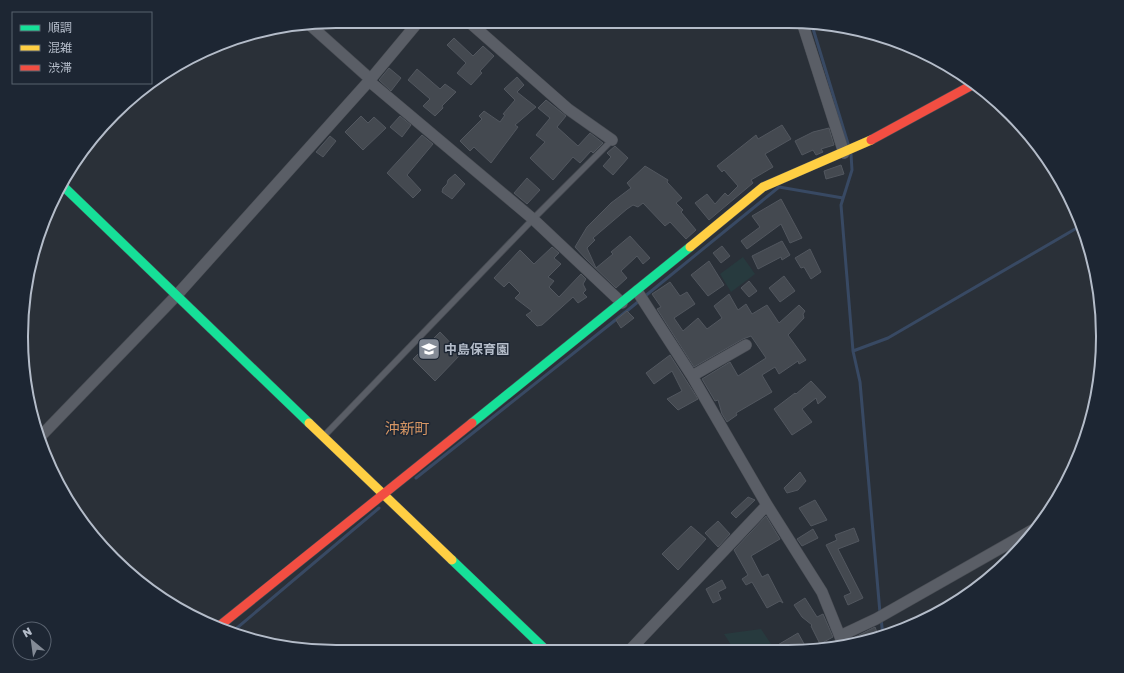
<svg xmlns="http://www.w3.org/2000/svg" width="1124" height="673" viewBox="0 0 1124 673" font-family="'Golos Text','Noto Sans JP',sans-serif">
<style>
.green{fill:#273a3e}
.lines{fill:none;stroke-linecap:round;stroke-linejoin:round}
.stream{stroke:#384963;stroke-width:3}
.building{fill:#444950;stroke:#52575f}
.lane-casing{stroke:#484c53;stroke-width:7}
.street-casing{stroke:#484c53;stroke-width:12}
.fast-casing{stroke:#484c53;stroke-width:10}
.slow-casing{stroke:#484c53;stroke-width:10}
.jam-casing{stroke:#484c53;stroke-width:10}
.lane{stroke:#5a5e66;stroke-width:5.5}
.street{stroke:#5a5e66;stroke-width:11}
.fast{stroke:#16e098;stroke-width:9}
.slow{stroke:#ffcf43;stroke-width:9}
.jam{stroke:#f24e42;stroke-width:9}
.labels{text-anchor:middle;stroke-width:3;stroke-linejoin:round;paint-order:stroke}
.poi-label{font-size:13px;font-weight:bold;fill:#b4bcc9;stroke:#1d2633;text-anchor:start}
.quarter-label{font-size:15px;fill:#d59563;stroke:#1d2633}
.rim{fill:none;stroke:#b4bcc9;stroke-width:2}
</style>
<rect width="100%" height="100%" fill="#2a3038"/>
<path class="green" d="M743,257L755,274L731,292L720,274Z
M761,629L773,647L769,651H735L724,634Z"/>
<g class="lines">
<path class="stream" d="M811,22L849,147
M851,154L852,170L841,205L853,351L860,382L880,613
M853,351L888,338L1082,225
M416,478L628,310L779,187L843,198
M881,618L883,636
M231,633L379,508"/>
</g>
<path class="building" d="M454,38L473,56L483,46L494,56L480,71L482,73L471,85L457,73L466,63L447,45Z
M389,68L401,78L391,91L379,80Z
M417,69L440,89L445,84L456,92L442,106L443,108L435,116L423,106L430,99L408,80Z
M517,77L524,85L517,92L536,107L515,125L518,127L491,163L474,147L470,151L460,141L482,119L479,116L484,111L500,122L505,115L503,114L515,100L504,89Z
M546,100L566,116L557,127L578,146L590,133L603,143L593,153L591,151L580,163L573,157L553,180L530,158L545,142L536,135L550,118L538,108Z
M361,116L368,123L374,117L386,128L363,150L345,132Z
M400,116L411,125L402,137L390,127Z
M782,125L791,139L765,154L773,167L751,180L753,183L709,220L695,203L707,194L715,204L725,193L728,196L738,186L724,170L722,172L717,166L756,135L758,139Z
M829,128L834,145L821,149L823,152L816,155L813,150L802,155L795,141L813,132Z
M422,135L433,144L407,175L421,190L413,198L387,173Z
M330,136L336,141L323,157L316,152Z
M615,146L628,158L613,175L603,166L611,157L607,153Z
M841,165L844,174L826,179L824,171Z
M645,166L668,180L667,182L682,198L676,203L683,210L681,212L696,230L686,239L670,222L665,226L643,203L638,207L633,205L627,209L593,238L595,240L587,248L596,268L613,254L611,252L630,236L650,258L643,264L637,256L621,271L627,278L616,288L586,259L575,247L587,227L611,203L631,188L627,183Z
M455,174L465,184L452,199L442,192L443,188L447,184L448,180Z
M527,178L540,190L527,204L514,193Z
M781,199L802,238L790,243L781,224L747,249L741,241L760,227L752,216Z
M782,241L790,255L782,260L781,257L758,269L752,256Z
M722,246L730,256L721,263L713,253Z
M552,247L559,253L554,258L561,264L548,277L554,281L549,287L559,297L581,274L586,279L583,284L586,290L583,293L587,297L578,303L573,297L542,325L537,326L526,315L532,311L515,298L520,293L509,282L504,287L494,278L520,250L534,264Z
M810,249L821,272L811,279L804,267L801,268L795,258Z
M709,261L724,285L708,296L691,275Z
M784,276L795,291L780,302L769,288Z
M749,281L757,291L749,297L741,288Z
M670,282L680,296L687,292L695,304L674,318L683,331L698,318L707,329L722,318L714,306L729,294L738,310L746,304L752,314L767,305L779,323L799,305L805,311L803,314L804,318L788,335L806,360L799,364L798,361L779,374L775,367L762,375L772,392L736,413L737,415L727,422L722,414L718,400L715,401L702,379L730,362L738,376L766,358L751,336L743,339L694,367L657,309L661,307L652,294Z
M627,311L634,318L621,328L616,320Z
M440,332L461,354L435,381L413,359Z
M670,355L698,399L678,410L667,399L682,391L672,371L654,384L646,373Z
M811,381L826,397L818,404L816,398L802,409L812,422L792,435L774,409L795,393L796,394Z
M800,472L806,481L798,490L787,493L784,488Z
M748,497L755,500L736,518L731,513Z
M815,500L827,520L811,526L799,508Z
M766,516L780,539L751,556L762,577L768,574L783,603L780,601L767,608L752,582L746,585L742,579L748,575L734,550Z
M718,521L730,534L718,547L705,533Z
M691,526L706,539L678,570L662,554Z
M854,528L859,541L838,549L839,551L863,598L848,605L844,596L851,593L826,545L837,540L835,535Z
M813,529L818,538L802,546L797,539Z
M722,580L726,588L718,592L721,599L713,603L706,589Z
M805,598L817,617L823,614L833,637L820,644L811,626L812,625L802,617L794,605Z
M875,627L879,637L850,643L849,640Z
M798,633L808,651H779L776,646Z"/>
<g class="lines">
<g class="lane-casing">
<path id="lane" d="M325,435L533,219L612,140"/>
</g>
<g class="street-casing">
<path id="street" d="M468,21L568,109L612,140
M802,22L844,153
M310,25L368,77L369,81L533,219L622,303
M637,291L692,376L767,505L822,592L843,644
M692,376L746,345
M38,439L177,295L369,81L419,21
M840,636L876,619L1036,528
M629,651L767,505"/>
</g>
<g class="fast-casing">
<path id="fast" d="M64,187L309,423
M472,423L690,247
M452,560L547,651"/>
</g>
<g class="slow-casing">
<path id="slow" d="M690,247L763,187L871,140
M309,423L452,560"/>
</g>
<g class="jam-casing">
<path id="jam" d="M871,140L974,84
M218,627L472,423"/>
</g>
<use href="#lane" class="lane"/>
<use href="#street" class="street"/>
<use href="#fast" class="fast"/>
<use href="#slow" class="slow"/>
<use href="#jam" class="jam"/>
</g>
<defs>
<g id="school-square" transform="scale(1.15)"><rect x="-9" y="-9" width="18" height="18" rx="4" fill="#848b96" stroke="#1d2633"/><path d="M0-5L7-2L0 1L-7-2ZM-4 1L0 2.5L4 1V4Q0 6-4 4Z" fill="#fff"/></g>
</defs>
<g fill-rule="evenodd">
<use href="#school-square" x="429" y="349"/>
</g>
<g class="labels">
<g class="poi-label">
<text x="444" y="354">中島保育園</text>
</g>
<g class="quarter-label">
<text x="407" y="434">沖新町</text>
</g>
</g>
<path d="M0 0H1124V673H0ZM336 28H788A308 308 0 0 1 1096 336V337A308 308 0 0 1 788 645H336A308 308 0 0 1 28 337V336A308 308 0 0 1 336 28Z" fill="#1d2633" fill-rule="evenodd"/>
<path class="rim" d="M336 28H788A308 308 0 0 1 1096 336V337A308 308 0 0 1 788 645H336A308 308 0 0 1 28 337V336A308 308 0 0 1 336 28Z"/>
<rect x="12" y="12" width="140" height="72" fill="#1d2633" stroke="#59626f"/>
<rect x="20" y="25" width="20" height="6" fill="#16e098" stroke="#59626f"/>
<text x="48" y="32" font-size="12" fill="#b4bcc9">順調</text>
<rect x="20" y="45" width="20" height="6" fill="#ffcf43" stroke="#59626f"/>
<text x="48" y="52" font-size="12" fill="#b4bcc9">混雑</text>
<rect x="20" y="65" width="20" height="6" fill="#f24e42" stroke="#59626f"/>
<text x="48" y="72" font-size="12" fill="#b4bcc9">渋滞</text>
<g transform="translate(32 641) rotate(331)"><circle r="19" fill="#1d2633" stroke="#59626f"/>
<path d="M0-3L7 15L0 10L-7 15Z" fill="#848b96"/>
<text y="-6" font-size="11" font-weight="bold" text-anchor="middle" fill="#b4bcc9">N</text>
</g>
</svg>
